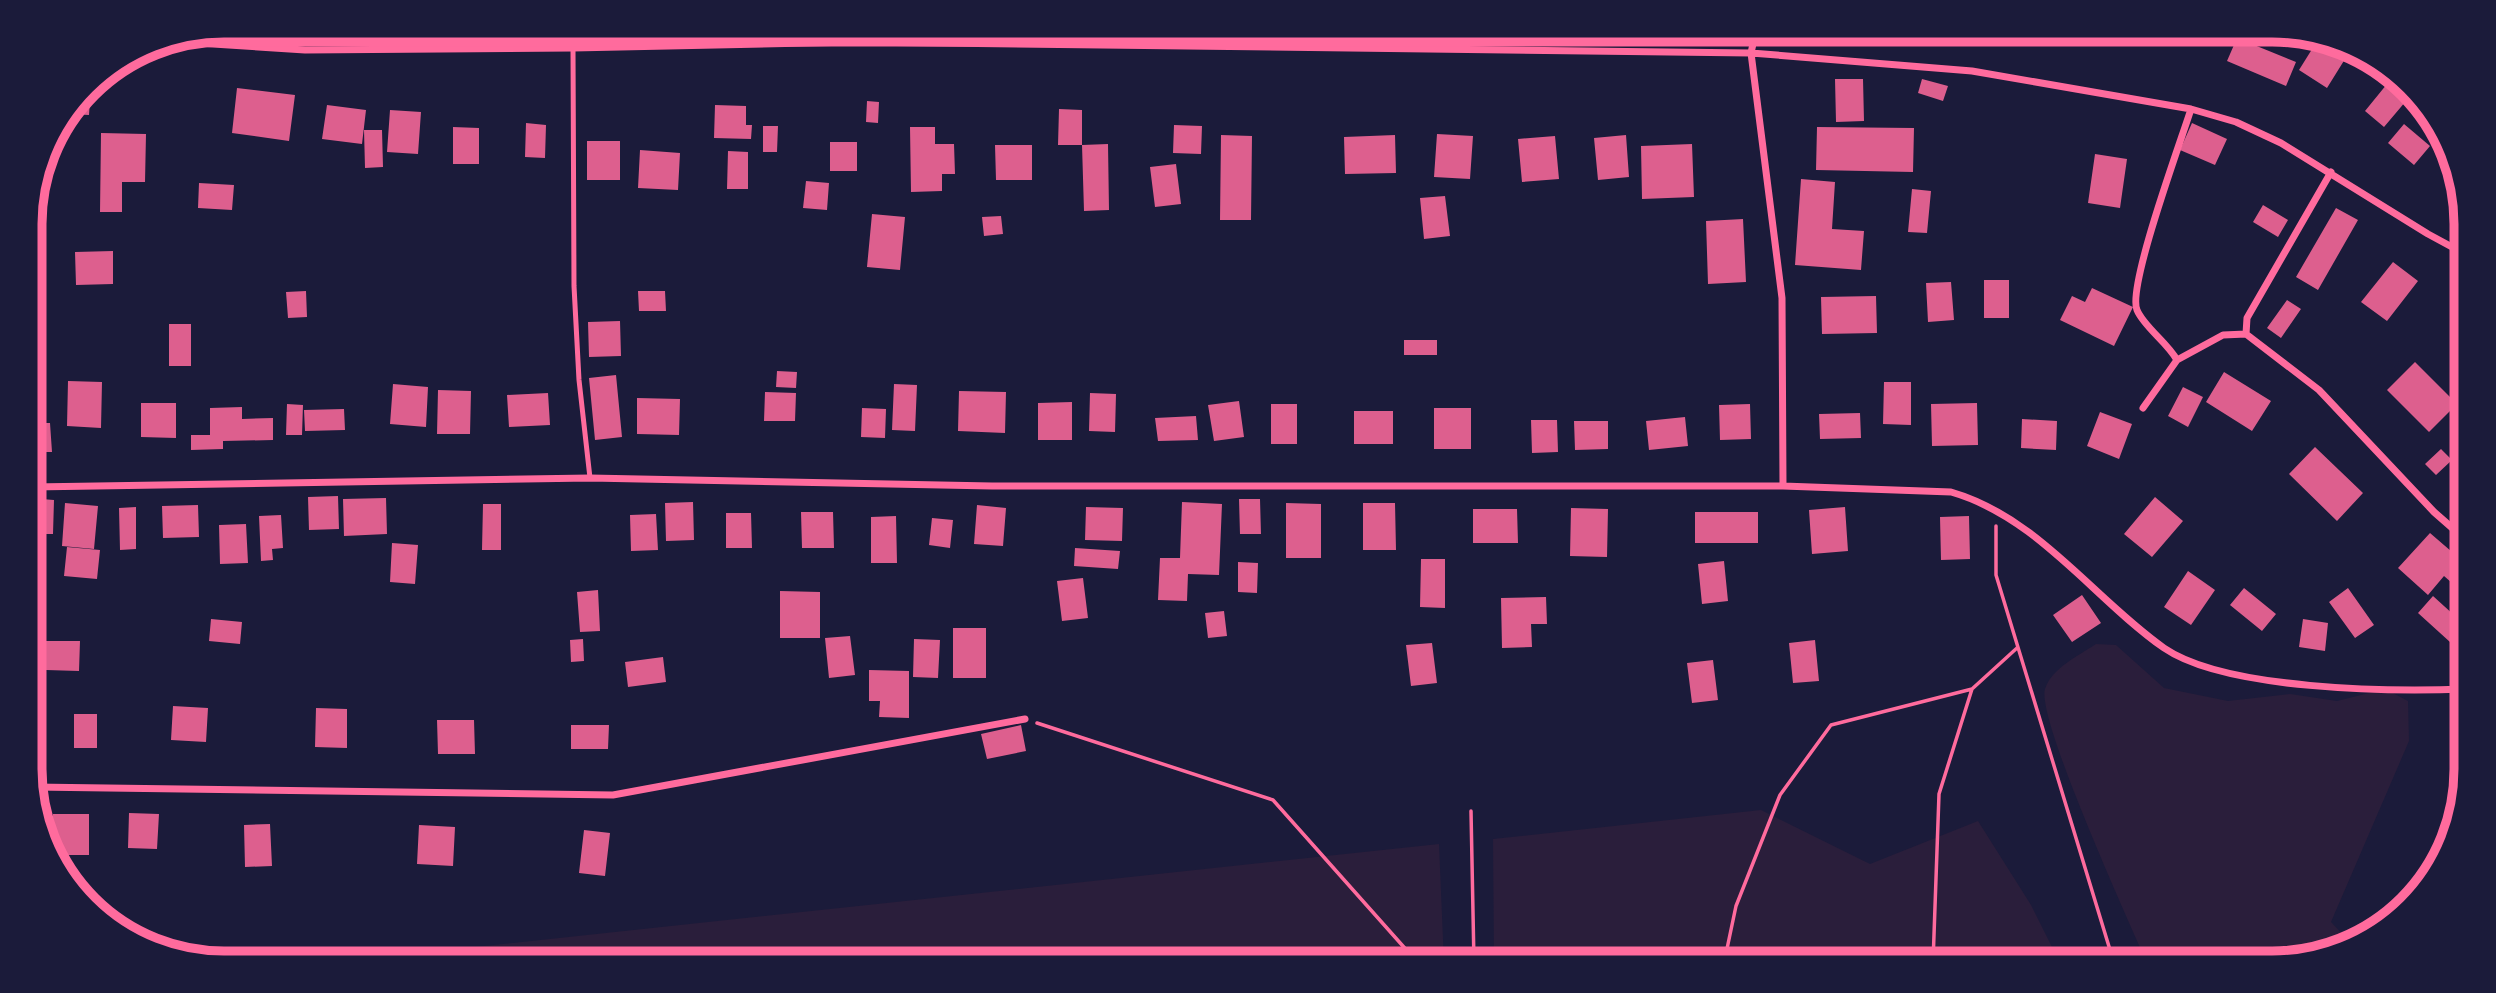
<svg xmlns="http://www.w3.org/2000/svg" width="2496" height="993" viewBox="0 0 2496 993" font-family="'Golos Text',sans-serif">
<style>
.green{fill:#2a1e3b}
.building{fill:#dd5f8e}
.lines{fill:none;stroke-linecap:round;stroke-linejoin:round}
.path{stroke:#ff6b9d;stroke-width:3.5}
.service{stroke:#ff6b9d;stroke-width:5}
.minor{stroke:#ff6b9d;stroke-width:7}
.rim{fill:none;stroke:#ff6b9d;stroke-width:9}
</style>
<rect width="100%" height="100%" fill="#1b1b3a"/>
<path class="green" d="M2465,202V237L2454,225Z
M2096,644L2116,645L2164,688L2228,701L2290,694L2337,701L2385,689L2408,701L2409,741L2331,922L2347,939L2284,963H2147C2130,924 2036,718 2045,689C2052,668 2078,656 2096,644Z
M1761,810L1870,864L1978,821L2031,905L2060,963H1494L1493,839Z
M1439,844L1444,963H325Z"/>
<path class="building" d="M311,30H330L329,34Z
M2163,30H2188L2186,45L2162,42Z
M2237,38L2296,62L2286,86L2227,61Z
M2319,38L2335,40L2350,51L2327,88L2299,70Z
M1835,79H1863L1864,121L1836,122Z
M1922,79L1948,86L1943,101L1918,93Z
M2387,84L2406,101L2384,127L2365,111Z
M91,85L89,115L68,114Z
M237,88L295,95L289,141L232,133Z
M867,101L879,102L878,123L866,122Z
M327,105L366,110L362,144L322,139Z
M715,105L746,106V125H752L751,139L714,138Z
M1059,109L1082,110V145H1058Z
M390,110L421,112L418,154L387,152Z
M526,123L546,125L545,158L525,157Z
M2192,123L2227,139L2215,165L2180,150Z
M2404,124L2430,146L2414,165L2388,143Z
M1174,125L1202,126L1201,154L1173,153Z
M763,126H778L777,152H763Z
M453,127L479,128V164H453Z
M910,127H935V144H954L955,174H942V191L911,192Z
M1817,127L1914,128L1913,172L1816,170Z
M364,130H382L383,167L365,168Z
M101,133L146,134L145,182H122V212H100Z
M1437,134L1473,136L1470,179L1434,177Z
M1221,135L1252,136L1251,220H1220Z
M1395,135L1396,173L1345,174L1344,137Z
M1626,135L1629,177L1598,180L1594,138Z
M1555,136L1559,179L1522,182L1518,139Z
M587,141H620V180H587Z
M830,142H857V171H830Z
M1108,144L1109,210L1084,211L1082,145Z
M1692,144L1694,197L1642,199L1641,146Z
M995,145H1032V180H996Z
M640,150L680,153L678,190L638,188Z
M728,151L748,152V189H727Z
M2095,154L2127,159L2120,208L2088,203Z
M1176,164L1181,204L1155,207L1150,167Z
M1801,179L1835,182L1832,229L1864,231L1861,270L1795,265Z
M806,181L829,183L827,210L803,208Z
M199,183L234,185L232,210L198,208Z
M1912,189L1931,191L1927,233L1908,232Z
M1445,196L1450,236L1424,239L1420,198Z
M2263,205L2288,220L2278,237L2253,222Z
M2336,208L2358,220L2318,290L2296,277Z
M872,214L905,217L900,270L867,267Z
M1001,216L1003,234L984,236L982,217Z
M1743,219L1746,282L1708,284L1706,221Z
M113,251V284L76,285L75,252Z
M2393,262L2418,281L2387,321L2361,302Z
M1984,280H2009V318H1984Z
M1951,282L1954,320L1928,322L1926,283Z
M2092,288L2133,307L2114,346L2060,320L2072,296L2085,302Z
M306,291L307,317L288,318L286,292Z
M638,291H665L666,311H639Z
M1876,296L1877,333L1822,334L1821,297Z
M2287,300L2301,309L2281,338L2267,328Z
M620,321L621,356L589,357L588,322Z
M169,324H191V366H169Z
M1404,340H1437V355H1404Z
M2415,362L2457,404L2429,432L2387,390Z
M777,371L797,372L796,388L776,387Z
M2224,372L2271,401L2252,431L2206,402Z
M616,375L622,437L595,440L589,378Z
M68,381L102,382L101,428L67,426Z
M1884,382H1911V425L1883,424Z
M393,384L428,387L426,427L390,424Z
M894,384L917,385L915,431L892,430Z
M2183,387L2203,397L2188,427L2168,416Z
M438,390L471,391L470,434H437Z
M959,391L1006,392L1005,433L958,431Z
M765,392L796,393L795,421H764Z
M548,393L550,425L509,427L507,395Z
M1090,393L1116,394L1115,432L1089,431Z
M637,398L680,399L679,435L637,434Z
M1239,401L1244,437L1214,441L1208,405Z
M1072,402V440H1038V403Z
M141,403H176V438L141,437Z
M1977,403L1978,445L1932,446L1931,404Z
M287,404L303,405L302,435H286Z
M1271,404H1297V444H1271Z
M1750,404L1751,439L1720,440L1719,405Z
M242,407V419L273,418V440L223,441V449L191,450V435H210V408Z
M862,408L886,409L885,438L861,437Z
M1434,408H1471V449H1434Z
M344,409L345,430L305,431L304,410Z
M1354,411H1393V444H1354Z
M2100,412L2132,424L2119,459L2087,446Z
M1860,413L1861,438L1820,439L1819,414Z
M1196,416L1198,440L1158,441L1155,418Z
M1685,417L1688,446L1649,450L1646,421Z
M2022,419L2057,421L2056,450L2021,448Z
M1531,420H1557L1558,452L1532,453Z
M1574,421H1608V449L1575,450Z
M39,423H50L52,452H40Z
M2315,447L2363,493L2337,521L2289,474Z
M2441,449L2452,460L2436,475L2425,464Z
M338,496L339,529L309,530L308,497Z
M2155,497L2183,521L2152,557L2124,534Z
M386,498L387,534L344,536L343,499Z
M41,499L54,500L53,534H40Z
M1239,499H1260L1261,534H1240Z
M693,502L694,540L666,541L665,503Z
M1182,502L1222,504L1219,575L1188,574L1187,601L1158,600L1160,558H1180Z
M65,503L98,506L94,549L62,546Z
M1286,503L1321,504V558H1286Z
M1363,503H1395L1396,550H1363Z
M483,504H501V550H482Z
M198,505L199,537L163,538L162,506Z
M977,505L1006,508L1003,546L974,544Z
M136,507V549L120,550L119,508Z
M1086,507L1123,508L1122,541L1085,540Z
M1845,507L1848,551L1812,554L1809,510Z
M1571,508L1608,509L1607,557L1570,556Z
M1473,509H1517L1518,543H1473Z
M801,512H833L834,548H802Z
M1695,512H1758V543H1695Z
M726,513H751L752,548H726Z
M656,514L658,550L631,551L630,515Z
M281,515L283,548L272,549L273,560L261,561L259,516Z
M896,516L897,563H871V517Z
M1969,516L1970,559L1941,560L1940,517Z
M932,518L953,520L950,548L929,545Z
M246,524L248,563L220,564L219,525Z
M2430,533L2466,564V584L2460,590L2444,576L2428,595L2398,568Z
M392,543L418,545L415,584L390,582Z
M67,547L100,550L97,579L64,576Z
M1075,548L1120,551L1118,569L1074,566Z
M1421,559H1445V608L1420,607Z
M1724,561L1728,601L1702,604L1698,564Z
M1238,562L1258,563L1257,593L1238,592Z
M2188,571L2215,590L2191,625L2164,607Z
M1083,578L1088,618L1062,621L1057,581Z
M2244,588L2276,614L2262,631L2230,605Z
M2348,588L2374,625L2355,638L2329,602Z
M598,590L600,631L580,632L577,592Z
M780,591L820,592V638H780Z
M2082,595L2101,623L2072,642L2053,615Z
M2433,596L2466,626V647L2461,652L2418,613Z
M1546,597L1547,624H1531L1532,647L1502,648L1501,598Z
M1224,611L1227,636L1208,638L1205,613Z
M211,619L242,622L240,644L209,641Z
M2303,619L2328,623L2325,651L2299,647Z
M953,628H986V678H953Z
M850,636L855,675L829,678L825,638Z
M583,639L584,661L571,662L570,640Z
M914,639L940,640L938,678L913,677Z
M1815,640L1819,681L1793,683L1789,643Z
M46,641H80L79,671L46,670Z
M1432,643L1437,683L1411,686L1406,645Z
M663,657L666,682L628,687L625,662Z
M1713,660L1718,700L1692,703L1687,663Z
M869,670L909,671V718L879,717L880,701H869Z
M173,706L208,708L206,742L171,740Z
M316,708L347,709V748L315,747Z
M74,714H97V748H74Z
M437,720H474L475,754H438Z
M571,725H609L608,749H571Z
M1021,725L1026,751L987,759L981,734Z
M129,813L159,814L157,849L128,848Z
M53,814H89V855H57L52,845Z
M270,824L272,866L245,867L244,825Z
M419,825L455,827L453,866L417,864Z
M584,830L610,833L605,876L579,873Z"/>
<g class="lines">
<path class="path" d="M1996,526V575L2114,963
M1972,689L2017,648
M2453,704L2466,718
M1037,723L1273,800L1418,963
M1471,811L1474,963
M1724,963L1736,906L1780,795L1831,725L1972,689L1939,794L1933,963"/>
<path class="service" d="M573,48L574,286L579,380L590,478"/>
<path class="minor" d="M1756,30L1751,53L1782,298L1783,486
M166,41L305,50L573,48L855,42L1751,53L1972,71L2191,109L2236,122L2281,143L2428,234L2465,254
M855,42V30
M31,298L35,195
M2246,334L2247,318L2331,172
M2177,360C2167,342 2144,327 2137,310C2127,287 2181,141 2191,109
M2143,408L2177,360L2223,335L2246,334L2319,390L2434,512L2466,540
M32,475V581
M32,487L590,478L992,486H1783L1951,492C2038,517 2093,598 2164,648C2225,690 2391,692 2466,689
M33,787L613,795L1025,719"/>
</g>
<path d="M0 0H2496V993H0ZM224 42H2272A182 182 0 0 1 2454 224V769A182 182 0 0 1 2272 951H224A182 182 0 0 1 42 769V224A182 182 0 0 1 224 42Z" fill="#1b1b3a" fill-rule="evenodd"/>
<path class="rim" d="M224 42H2272A182 182 0 0 1 2454 224V769A182 182 0 0 1 2272 951H224A182 182 0 0 1 42 769V224A182 182 0 0 1 224 42Z"/>
</svg>
